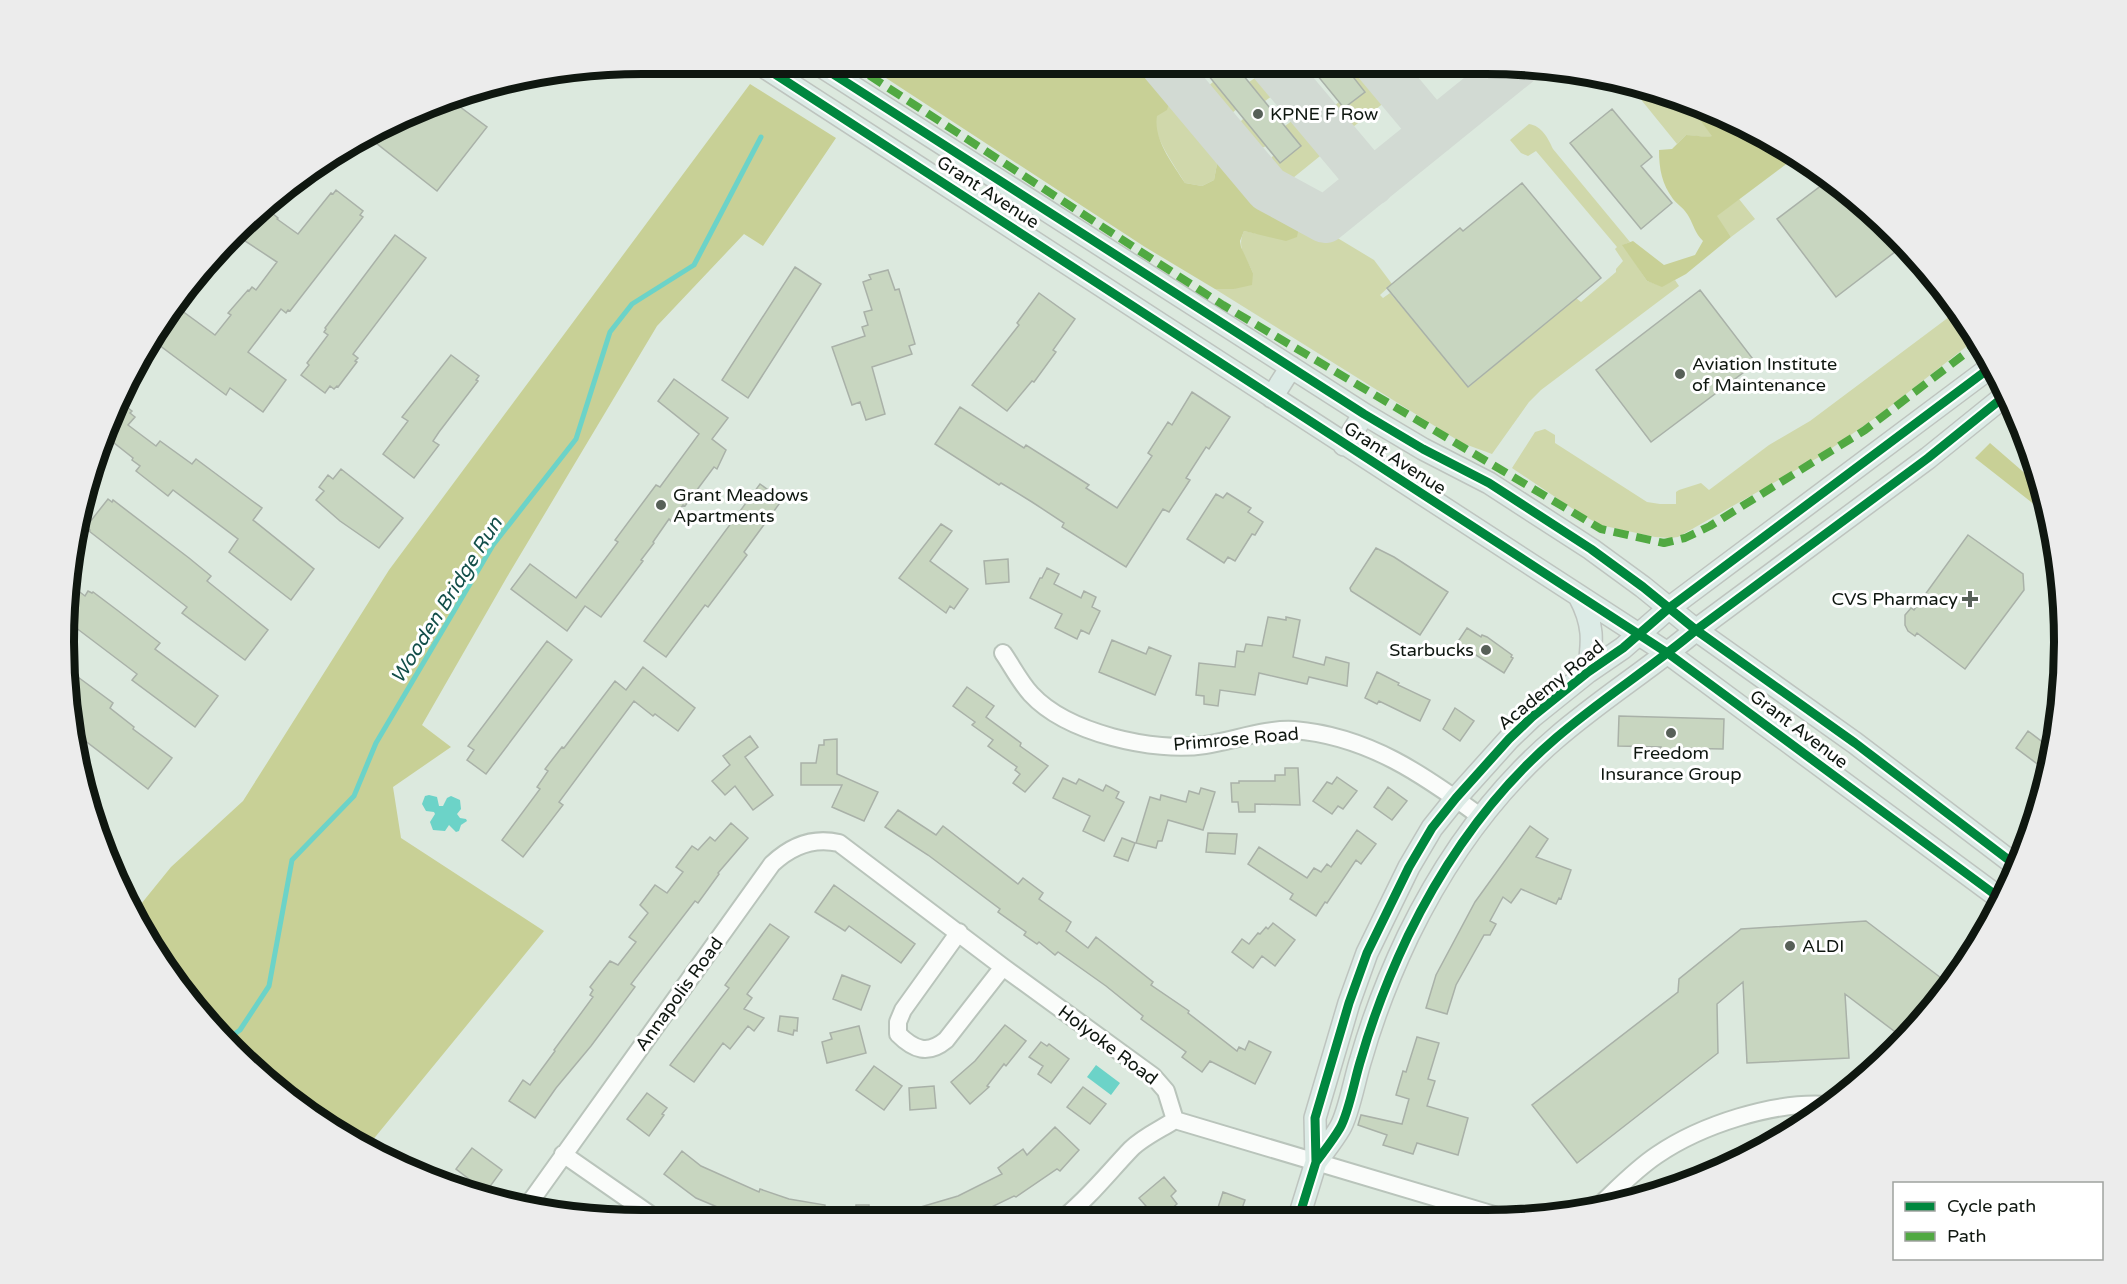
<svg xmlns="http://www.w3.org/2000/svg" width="2127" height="1284" viewBox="0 0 2127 1284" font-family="'Varela Round',sans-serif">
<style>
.green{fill:#d0d8ab}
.forest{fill:#c8d096}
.water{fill:#6cd3c8}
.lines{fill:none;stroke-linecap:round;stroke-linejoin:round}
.stream{stroke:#6cd3c8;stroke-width:5}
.taxiway{stroke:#d2dad3;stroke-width:46}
.building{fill:#c8d6c0;stroke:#a9b1a8;stroke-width:1.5}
.minor-casing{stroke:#b9c4bb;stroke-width:20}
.major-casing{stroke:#bec4bf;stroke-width:24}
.minor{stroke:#fafcfa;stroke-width:16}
.major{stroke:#dcebe6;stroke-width:21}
.quiet{stroke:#51a942;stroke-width:8;stroke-dasharray:15 8;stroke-linecap:butt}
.cycleway-casing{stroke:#fff;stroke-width:13}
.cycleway{stroke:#00873e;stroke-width:9}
.poi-dot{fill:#576058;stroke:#fff;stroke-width:2}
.labels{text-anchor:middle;stroke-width:6;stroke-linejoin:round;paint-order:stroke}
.poi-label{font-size:18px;fill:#0f1710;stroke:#fff;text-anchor:start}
.street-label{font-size:18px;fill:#0f1710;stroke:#fff}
.water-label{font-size:20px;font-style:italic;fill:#124e49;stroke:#fff}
.rim{fill:none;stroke:#0f1710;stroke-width:8}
</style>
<rect width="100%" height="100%" fill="#dce9de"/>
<path class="green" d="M1347,64H1365L1389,96L1385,102L1344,134L1341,133L1328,118L1329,110L1339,102L1344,108L1365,92L1344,66Z
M1266,75L1279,91L1265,101L1249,82L1258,76Z
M1214,81L1237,109C1233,112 1228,117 1223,116C1213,116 1203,99 1204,90Z
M1166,85L1231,163L1221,161L1217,164L1214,180L1202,186L1185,183C1177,169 1150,133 1156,117C1159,110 1167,103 1171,97Z
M1630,86L1666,93L1681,110L1689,105L1687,101L1696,106L1699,119L1713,136C1705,139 1696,135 1686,135L1677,144Z
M1244,118L1266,146L1252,153L1234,134L1235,127Z
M1302,118L1325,145V152L1288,182H1282L1266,173L1263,166L1274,155L1279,162L1301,146L1285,126L1293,120Z
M1529,124C1542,126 1548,138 1553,149L1630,242L1623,245L1647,281L1662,286L1675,280L1679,286L1541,390L1529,402L1492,454L1462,443L1215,289H1234L1253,273C1246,257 1236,248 1244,231L1258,234L1300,228L1301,216L1374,260L1392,284L1380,295L1383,298L1390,293L1469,387L1576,298L1581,302L1616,272V269L1623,261L1615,249L1617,247L1536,151L1528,156L1521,153L1510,140Z
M1739,199L1755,219L1731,237L1716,216Z
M1950,300L1967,321L1976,339L1878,416L1819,457L1678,537L1670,538L1655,537L1600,525L1576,511L1512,468L1535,432L1545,429L1555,435V443L1647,502L1660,504H1676V492L1679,490L1701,483L1709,490L1769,445L1810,421L1949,317L1943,305Z"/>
<path class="forest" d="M863,63L1149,64L1166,85L1171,97L1167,110L1157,116C1153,139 1173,164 1185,183L1202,186L1214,180L1217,164L1221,161L1231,163L1263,194L1301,216L1297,237L1286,241L1244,231L1240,241L1241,247L1253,273L1252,285L1234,289H1215L1145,247Z
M750,84L836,138L763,246L744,234L657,326L507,577L422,725L451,747L393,787L401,838L544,931L367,1147L320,1123L182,994L137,909L171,867L243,801L389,570Z
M1696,106L1797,156L1717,216L1731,237L1686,274L1662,287L1647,281L1622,245L1633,241L1664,265L1695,255L1703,241C1695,233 1694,226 1689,217C1685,209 1678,205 1673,199C1662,184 1659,169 1659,150L1672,149L1686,135C1695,135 1706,138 1712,136L1699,119Z
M1990,443L2028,476L2039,483L2049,516L1975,458Z"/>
<path class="water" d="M429,795L437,797L439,806H443L447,798L451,796L460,800L461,809L457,814L460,818L466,819L467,821L461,825L459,831L456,832L449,825L445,831L433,830L430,822L435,814L434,812L426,811L422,804L425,796Z
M1096,1065L1120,1083L1111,1095L1087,1077Z"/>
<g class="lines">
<path class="stream" d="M229,1038L240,1030L269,986L292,860L354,796L376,743L493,545L576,439L610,332L632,304L694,265L761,137"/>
<path class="taxiway" d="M1163,64L1268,189L1325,220L1518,64
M1272,64L1372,183
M1377,64L1434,132"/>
</g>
<path class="building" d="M1199,64H1234L1301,146L1280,163Z
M1308,64H1343L1365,92L1344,108Z
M448,98L487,127L437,191L371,139Z
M1612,109L1652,157L1641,166L1672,203L1641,229L1570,143Z
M1830,179L1895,233L1904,245L1836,297L1777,219Z
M1522,183L1601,278L1468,387L1387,288L1460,228L1463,231Z
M336,190L363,211L360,215L363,217L290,311L288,310L286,313L281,309L248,352L286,380L263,412L230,388L226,395L151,339L161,320L174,305L215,335L231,315L228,313L248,290L249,291L252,287L256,290L277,262L239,237L266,208L278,218L277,219L298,234L331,193L333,194Z
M395,235L426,258L353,354L358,358L355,361L357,362L338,387L337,386L334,389L330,386L325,393L301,375L309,365L307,363L328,335L324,332L326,329L325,328Z
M795,267L821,284L748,398L722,380Z
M888,270L895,290L899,289L915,344L909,346L912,354L872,367L885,414L866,420L860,402L852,405L832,347L865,336L862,327L868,325L864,312L872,310L863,282L871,279L869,275Z
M1700,290L1756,363L1651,442L1596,370Z
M1039,293L1075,319L1053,350L1056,352L1034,382L1032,381L1007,411L972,385L1019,325L1017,323Z
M451,355L479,376L476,380L478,381L439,432L433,441L439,445L414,478L383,454L408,421L402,417Z
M674,379L728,418L712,439L726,450L717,469L714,467L685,506L683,505L671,521L669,519L653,542L654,543L641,560L643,561L601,617L585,606L567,631L511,589L530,564L576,598L618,542L615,540L656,485L660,487L699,434L658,401Z
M1192,392L1230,417L1209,449L1206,447L1186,478L1190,480L1169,512L1163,509L1126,567L1062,527L1064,523L1032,502L1001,483L999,485L935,444L960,407L1024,448L1026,445L1089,485L1086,488L1117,508L1152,456L1148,453L1168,422L1172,425Z
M120,402L132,411L130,413L135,417L128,425L156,446L160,441L192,464L196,459L243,494L262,508L253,520L314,569L291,600L229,552L238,539L173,490L168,496L136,471L140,466L132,460L133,458L109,439L106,442L102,440Z
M341,469L403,518L379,548L340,521L316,500L324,491L319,487L328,475L333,479Z
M760,484L782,500L744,552L747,555L708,607L705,605L666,657L644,641Z
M1227,493L1251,508L1248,512L1263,522L1255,535L1252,534L1235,561L1228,557L1224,563L1187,539L1216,494L1223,498Z
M108,499L112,502L113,500L189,558L211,576L207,581L268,630L245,660L182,613L187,607L89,531L90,530L86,527Z
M941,524L952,531L930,561L968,589L954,609L950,606L946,613L899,578Z
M1968,535L2023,574L2024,590L1965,669L1917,633L1915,636L1908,631L1905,625V615L1911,608L1914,610Z
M1376,548L1394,557L1448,592L1420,635L1351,591L1350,588Z
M1008,559L1009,582L986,584L984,561Z
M1047,568L1059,574L1054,584L1081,598L1084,591L1096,597L1092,607L1100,611L1089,634L1081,630L1077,639L1055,628L1062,614L1030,598L1040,578H1042Z
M72,586L85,596L88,591L92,593L93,592L117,610L160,643L155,649L218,696L195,727L132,680L137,674L67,621Z
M1268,617L1286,620V617L1300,620L1293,657L1324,665L1326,657L1349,663L1347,686L1309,677L1307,684L1259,673L1255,695L1220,690L1218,706L1204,704V696L1196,695L1199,663L1235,667L1237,651L1244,652L1246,644L1262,646Z
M1467,628L1481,637L1482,635L1487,637L1512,655L1511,657L1513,658L1504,673L1457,643Z
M1112,640L1146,654L1149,647L1171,656L1155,695L1099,672Z
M547,641L572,660L486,774L467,760L474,750L468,746Z
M643,667L695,708L678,731L655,714L653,716L634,701L559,802L563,805L523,857L502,840L540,789L537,787L548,771L545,769L562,747L564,748L615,681L626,690Z
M67,669L113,703L110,708L134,727L133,729L172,758L148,789L79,736Z
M1377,672L1399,683L1398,685L1430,700L1420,721L1379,701L1377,704L1365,698Z
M967,687L994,706L986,717L1021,743L1020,746L1048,766L1025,792L1013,783L1020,774L1015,770L1017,767L988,746L993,740L972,725L975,722L953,706Z
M1455,708L1474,721L1460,741L1443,729Z
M1619,716L1724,719L1723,749L1675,748L1671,758L1659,754L1661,747L1618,746Z
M2028,731L2053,750L2048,772L2016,748Z
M750,736L758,747L745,757L773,795L753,810L735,786L725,795L712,781L730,765L723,756Z
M837,739V774L878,792L864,821L832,807L842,785H801V763H816L819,745H824V740Z
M1285,768H1298L1300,805L1255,804V812H1239L1238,802H1232L1231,783H1239V781H1275V775H1285Z
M1337,777L1357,791L1343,809L1338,806L1332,814L1313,801L1327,782L1332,784Z
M1063,778L1076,784L1079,779L1103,791L1106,785L1119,792L1116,798L1124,802L1104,841L1083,831L1090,816L1053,798Z
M1388,787L1407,801L1392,820L1374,807Z
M1201,788L1215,792L1203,830L1168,820L1162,841H1158L1156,848L1136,843L1150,797L1160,800L1161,795L1186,802L1189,791L1199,794Z
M898,810L936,835L943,826L1018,884L1023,878L1043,893L1039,899L1071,922L1066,931L1088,948L1096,937L1153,982L1151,985L1189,1011L1188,1013L1237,1051L1239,1047L1245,1050L1249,1041L1271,1052L1255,1084L1210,1061L1202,1072L1182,1057L1186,1052L1141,1019L1143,1016L1106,986L1058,952L1055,955L1039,942L1037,944L1024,935L1026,932L998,912L1000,909L928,855L885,827Z
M731,823L748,838L718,873L719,874L698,903L695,901L631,984L635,987L591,1046L556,1088L535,1118L509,1101L523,1080L530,1085L555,1051L554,1050L593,997L590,995L593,990L590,987L610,961L618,965L636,942L629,937L648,913L640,905L655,885L667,893L683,872L676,867L692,846L698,850L710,837L715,841Z
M1530,826L1548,839L1536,857L1571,870L1561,899L1559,898L1556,904L1521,889L1511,903L1503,897L1490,921L1496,924L1490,935H1484L1456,985L1447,1014L1426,1008L1436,975L1475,902Z
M1357,830L1376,844L1361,864L1356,860L1327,903L1325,902L1316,916L1290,899L1293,894L1248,864L1259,847L1307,878L1314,868L1321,872L1327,864L1331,867Z
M1208,833L1237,834L1235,854L1206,852Z
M1122,838L1135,843L1128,861L1114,856Z
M834,885L915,944L901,963L849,926L845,931L815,912Z
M1866,921L1949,984L1902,1037L1845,994L1849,1058L1747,1063L1743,982L1717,1004L1718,1053L1577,1163L1532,1105L1678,992L1679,979L1741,929Z
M1273,923L1295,940L1275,966L1262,956L1253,968L1232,952L1242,939L1249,944L1258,933L1260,934L1266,927L1268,929Z
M770,924L789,937L747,994L752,998L744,1009L764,1018L754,1031L748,1026L730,1049L723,1043L694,1082L670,1065L729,988L725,985Z
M842,975L870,986L861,1010L833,999Z
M780,1016L798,1018L797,1031L794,1030L793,1035L778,1031Z
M1005,1025L1026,1041L1006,1066L1004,1064L987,1086L989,1087L970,1104L951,1082L975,1061Z
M859,1026L866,1053L827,1063L822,1042L832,1039L830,1033Z
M1417,1037L1439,1043L1428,1079L1435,1081L1427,1106L1468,1118L1458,1155L1417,1143L1413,1154L1383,1145L1387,1135L1358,1125L1361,1115L1402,1124L1409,1099L1396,1095L1403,1071L1406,1072Z
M1041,1042L1047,1046L1049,1044L1069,1059L1051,1083L1038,1074L1043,1066L1029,1057Z
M874,1066L902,1086L884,1110L856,1090Z
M934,1086L936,1108L910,1110L909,1088Z
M1083,1087L1106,1104L1090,1124L1067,1107Z
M647,1093L667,1108L662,1114L664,1115L649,1136L627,1119Z
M1055,1127L1079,1150L1060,1171L1057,1169L1016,1197L1014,1196L965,1220H891L890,1216L958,1196L1002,1174L998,1168L1023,1149L1027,1155Z
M472,1148L502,1170L486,1192L456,1169Z
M682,1151L701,1166L759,1192L760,1189L789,1199L825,1205L823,1220H748L696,1198L664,1174Z
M1164,1177L1176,1191L1171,1196L1177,1204L1158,1220L1139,1198Z
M1223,1192L1245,1200L1238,1220H1224L1215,1217Z
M856,1205H869V1220H855Z"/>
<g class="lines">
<g class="minor-casing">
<path id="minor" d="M1003,653C1012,666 1020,682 1031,694C1067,733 1154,753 1205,745C1232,741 1268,728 1294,730C1368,736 1424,775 1481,817
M959,932L903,1010L898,1022V1034C914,1050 928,1055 946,1040L1003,967
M563,1154L658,1220
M1601,1204C1619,1187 1636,1169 1657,1155C1701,1125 1774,1101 1828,1105
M528,1205L772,864C791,846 813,837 839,843L1003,967L1153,1076L1166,1091L1175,1120L1511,1220
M1061,1220C1088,1199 1108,1173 1131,1149C1143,1137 1161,1129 1175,1120"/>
</g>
<g class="major-casing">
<path id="major" d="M758,63L1669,654L2001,899
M816,63L1364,414L1423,449L1489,483L1591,549L1643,587L1696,630L1855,743L2018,867
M1272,397L1291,367
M1344,445L1364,414
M1579,596C1594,624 1593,641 1588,672
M1316,1162C1324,1151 1333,1140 1340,1128C1349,1113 1355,1077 1361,1059C1373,1017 1389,976 1408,936C1444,862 1493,792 1556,738C1601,699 1651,668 1696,630L1928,458L2006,395
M1298,1220L1316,1162L1315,1118L1349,1003L1367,953L1409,867L1432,828L1456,798L1509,739L1532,717L1588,672L1623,648L1669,608L1991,367"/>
</g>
<use href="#minor" class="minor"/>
<use href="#major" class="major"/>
<path class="quiet" d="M850,63L1223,305L1601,529L1664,543L1685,538L1710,526L1865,430L1979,343"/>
<g class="cycleway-casing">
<path id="cycleway" d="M758,63L1669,654L2001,899
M816,63L1364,414L1423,449L1489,483L1591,549L1643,587L1696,630L1855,743L2018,867
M1316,1162C1324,1151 1333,1140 1340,1128C1349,1113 1355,1077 1361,1059C1373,1017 1389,976 1408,936C1444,862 1493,792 1556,738C1601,699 1651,668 1696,630L1928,458L2006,395
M1298,1220L1316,1162L1315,1118L1349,1003L1367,953L1409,867L1432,828L1456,798L1509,739L1532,717L1588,672L1623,648L1669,608L1991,367"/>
</g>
<use href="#cycleway" class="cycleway"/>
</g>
<g class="poi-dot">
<circle cx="1258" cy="114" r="6"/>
<circle cx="1680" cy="374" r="6"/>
<circle cx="661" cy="505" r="6"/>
<path d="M1967 590h6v6h6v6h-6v6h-6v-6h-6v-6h6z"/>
<circle cx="1486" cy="650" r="6"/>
<circle cx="1671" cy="733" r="6"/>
<circle cx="1790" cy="946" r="6"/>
</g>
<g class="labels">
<g class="poi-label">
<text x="1270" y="120">KPNE F Row</text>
<text x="1692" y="370">Aviation Institute<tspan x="1692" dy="21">of Maintenance</tspan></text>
<text x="673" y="501">Grant Meadows<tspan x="673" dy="21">Apartments</tspan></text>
<text x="1958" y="605" text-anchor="end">CVS Pharmacy</text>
<text x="1474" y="656" text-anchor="end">Starbucks</text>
<text x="1671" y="759" text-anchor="middle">Freedom<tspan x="1671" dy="21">Insurance Group</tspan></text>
<text x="1802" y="952">ALDI</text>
</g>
<g class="street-label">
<text transform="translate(988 192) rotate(33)" y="6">Grant Avenue</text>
<text transform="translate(1395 458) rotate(33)" y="6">Grant Avenue</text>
<text transform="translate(1551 685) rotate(-39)" y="6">Academy Road</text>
<text transform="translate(1799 729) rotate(37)" y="6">Grant Avenue</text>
<text transform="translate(1236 739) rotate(-5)" y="6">Primrose Road</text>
<text transform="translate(679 994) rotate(-54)" y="6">Annapolis Road</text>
<text transform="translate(1108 1045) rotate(37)" y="6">Holyoke Road</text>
</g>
<g class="water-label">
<text transform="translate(446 600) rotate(-58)" y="7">Wooden Bridge Run</text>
</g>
</g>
<path d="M0 0H2127V1284H0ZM642 74H1486A568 568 0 0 1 2054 642V642A568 568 0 0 1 1486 1210H642A568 568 0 0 1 74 642V642A568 568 0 0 1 642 74Z" fill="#ececec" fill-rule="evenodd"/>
<path class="rim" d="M642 74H1486A568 568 0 0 1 2054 642V642A568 568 0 0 1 1486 1210H642A568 568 0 0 1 74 642V642A568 568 0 0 1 642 74Z"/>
<rect x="1893" y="1182" width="210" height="78" fill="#ffffff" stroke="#9fa29f" stroke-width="1.5"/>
<rect x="1905" y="1202" width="30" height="9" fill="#00873e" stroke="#9fa29f" stroke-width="1.5"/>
<text x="1947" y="1212" font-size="18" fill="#0f1710">Cycle path</text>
<rect x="1905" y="1232" width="30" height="9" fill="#51a942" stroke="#9fa29f" stroke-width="1.5"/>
<text x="1947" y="1242" font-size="18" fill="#0f1710">Path</text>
</svg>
